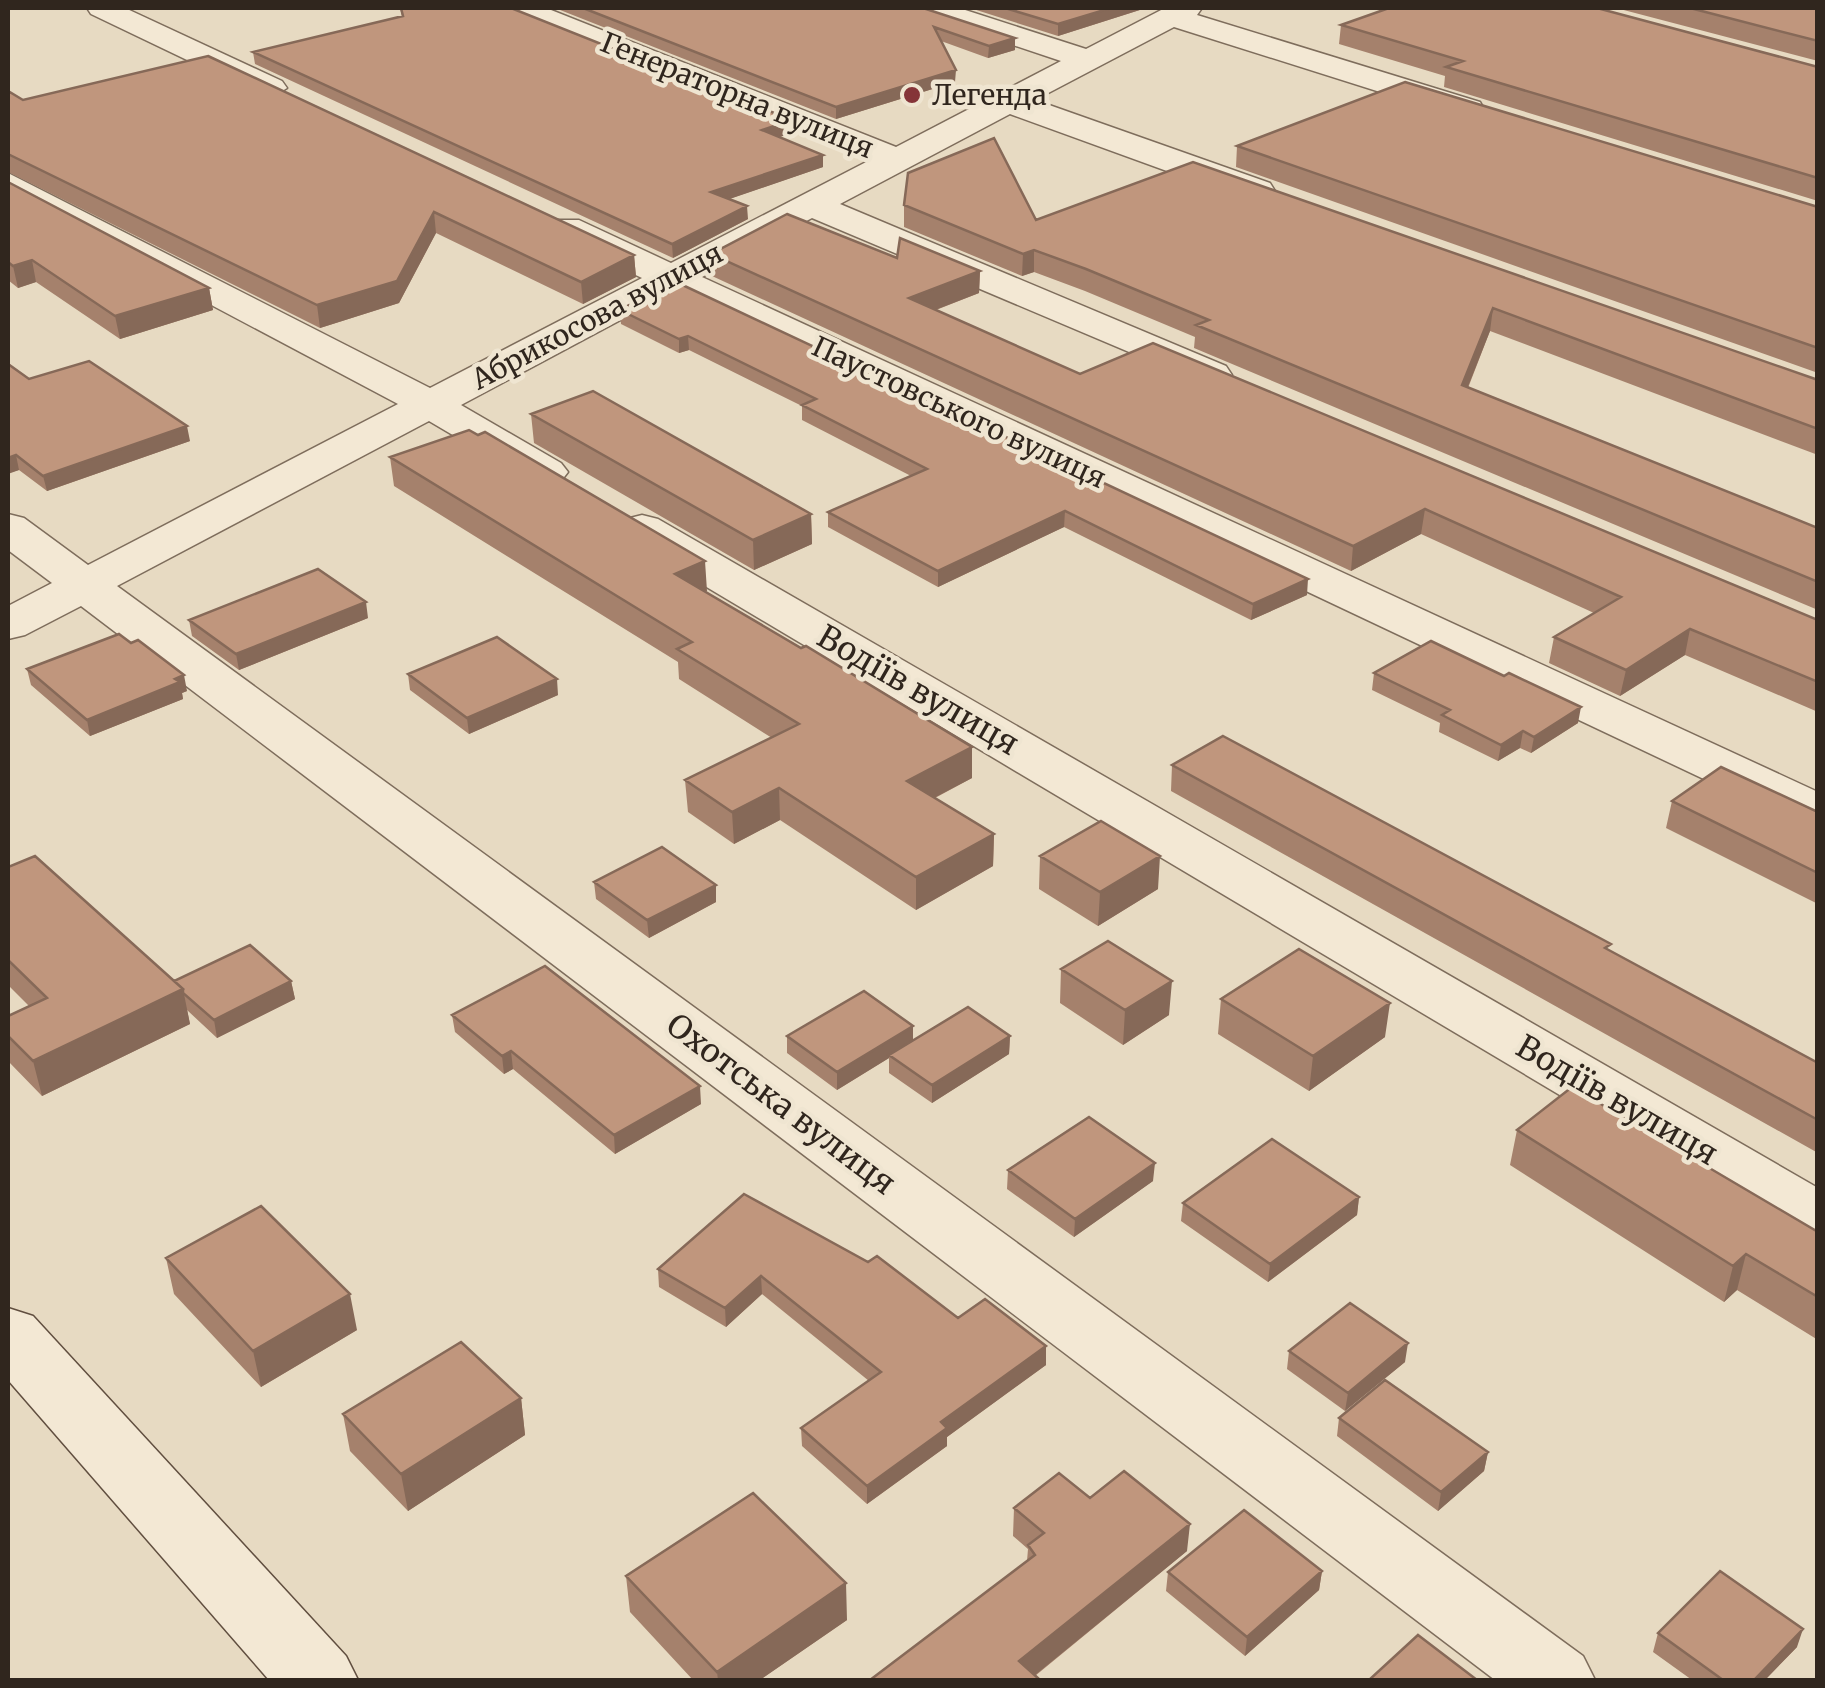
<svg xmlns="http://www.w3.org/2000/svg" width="1825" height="1688" viewBox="0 0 1825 1688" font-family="Merriweather,serif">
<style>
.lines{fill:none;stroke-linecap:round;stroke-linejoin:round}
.minor-casing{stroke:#7e6d5c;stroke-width:3}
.secondary-casing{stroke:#604e3f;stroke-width:3}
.minor{fill:#f3e8d4;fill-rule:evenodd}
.secondary{fill:#f3e8d4;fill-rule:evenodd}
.wall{fill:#a5816c}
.shaded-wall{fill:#866958}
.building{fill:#c0967d;stroke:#866958;stroke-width:2.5}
.poi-dot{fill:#853438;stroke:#efe5d1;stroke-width:4}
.labels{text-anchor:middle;stroke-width:9;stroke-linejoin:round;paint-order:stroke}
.far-street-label{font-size:28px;fill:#30261e;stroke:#efe5d1}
.far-poi-label{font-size:28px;fill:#30261e;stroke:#efe5d1;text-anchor:start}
.street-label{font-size:32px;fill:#30261e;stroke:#efe5d1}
</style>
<rect width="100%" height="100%" fill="#e7dac2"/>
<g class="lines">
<g class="minor-casing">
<path id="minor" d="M87,8H125L282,81L287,88L271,98L260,95L91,14Z
M506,8H546L896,147L1061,61L920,14L916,8H959L1086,49L1165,8H1202L1197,15L1480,102L1484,109L1480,116H1456L1174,27L1035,100L1270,183L1275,191L1270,199H1244L1010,114L840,204L1226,366L1232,375L1226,384L1212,387L812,218L702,277L1818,792V829L1799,824L673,292L461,405L561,463L568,472L561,481L546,485L531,481L429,421L117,586L1583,1656L1595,1680H1495L81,606L25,635L8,639V606L52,583L8,550V514L24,518L88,565L398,404L8,197V173L430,388L642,278L553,236L548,228L553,220H579L671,263L870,160L510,14Z
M642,515L658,519L1818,1188V1241L1795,1235L626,539L619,529L626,519Z"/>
</g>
<g class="secondary-casing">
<path id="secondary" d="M8,1308L33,1316L346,1656L358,1680H269L8,1380Z"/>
</g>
<use href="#minor" class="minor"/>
<use href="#secondary" class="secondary"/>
</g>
<path class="wall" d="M400,8H511L792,120L793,133L779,137L823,167L729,199L748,219L673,258L255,64L253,52L402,16Z
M555,8H923L1015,50L988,58L941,41L955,82L836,119Z
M970,8H1146L1058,36Z
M1616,8H1818V61Z
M1341,25L1818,67V201L1444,87L1445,76L1339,44Z
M8,91L23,100L634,255L636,277L583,304L436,233L399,303L320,328L8,172Z
M1237,146L1818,207V373L1236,167Z
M1193,162L1818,380V455L1490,331L1468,388L1818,528V610L1194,348L1195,337L1085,291L1034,272L1022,276L904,227V205L1036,220Z
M8,182L209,288L213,310L120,339L36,282L18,288L8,280Z
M711,254L897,258L980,271L979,293L936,310L1080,374L1818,620V712L1685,655L1620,696L1549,663L1554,637L1594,613L1421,534L1351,571L712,276Z
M674,281L1307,595L1251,620L1064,527L938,587L828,527V512L911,476L802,420V406L689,350L679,353L621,324L620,310Z
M8,364L29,379L190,441L47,491L19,470L8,473Z
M531,414L811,514L812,544L754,570L534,443Z
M390,457L707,591L705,592L972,747V778L935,798L994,834L993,866L916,910L780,820L734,844L688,812L685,780L772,738L679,679L678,662L394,486Z
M368,618L239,670L192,636L189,620Z
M27,669L187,691L182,693L183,699L90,736L31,685Z
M1374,673L1578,723L1531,753L1520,748L1498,761L1439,732L1440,723L1372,690Z
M408,674L558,695L469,734L410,690Z
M1172,765L1610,951L1818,1063V1153L1171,791Z
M1672,801L1818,812V904L1666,828Z
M1040,856L1158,889L1098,926L1039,889Z
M8,867L174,981H291L295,999L217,1038L187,1010L190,1024L42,1096L8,1061V1016L29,1006L8,985Z
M594,882L716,902L649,938L596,899Z
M1061,969L1169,1015L1123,1045L1060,1003Z
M1221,999L1385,1037L1309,1091L1218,1034Z
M452,1015L701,1104L615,1154L513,1069L504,1074L455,1032Z
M787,1036L913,1040L1010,1036L1009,1054L932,1103L889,1073V1058L837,1090L787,1053Z
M1517,1130L1818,1232V1340L1737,1290L1724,1302L1510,1165Z
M1008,1170L1153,1181L1074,1237L1007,1189Z
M744,1194L958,1318L1046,1365L947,1437V1446L867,1504L802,1446L801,1428L869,1381L762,1294L726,1327L659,1287L658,1269Z
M1359,1197L1357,1215L1268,1282L1181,1221L1183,1203Z
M166,1258L357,1330L261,1387L174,1294Z
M1289,1351L1405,1362L1345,1411L1287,1369Z
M521,1398L525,1435L408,1511L350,1451L343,1414Z
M1339,1418L1488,1452L1484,1471L1438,1511L1337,1436Z
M1090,1498L1187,1551L1035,1676L1039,1680H870L1027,1561L1028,1549L1013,1536L1014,1508Z
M1322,1571L1319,1590L1245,1656L1166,1591L1168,1572Z
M626,1576L847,1620L760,1680H693L630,1612Z
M1658,1633L1797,1647L1765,1680H1692L1653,1652Z"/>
<path class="shaded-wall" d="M1111,8H1146L1058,36V24Z
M1015,38V50L988,58L989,46Z
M956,70L955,82L836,119V107Z
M792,120L793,133L762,142V130Z
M823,155V167L712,205L711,192Z
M747,206L748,219L673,258L672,244Z
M434,212L436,233L399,303L320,328L317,305Z
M1034,250V272L1022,276L1023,254Z
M634,255L636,277L583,304L581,282Z
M32,260L36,282L18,288L13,266Z
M980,271L979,293L909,320V298Z
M209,288L213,310L120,339L115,316Z
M1493,308L1490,331L1459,409L1462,385Z
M688,336L689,350L679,353V339Z
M187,426L190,441L47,491L43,476Z
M16,455L19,470L8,474V458Z
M1425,509L1421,534L1351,571L1353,546Z
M1065,511L1064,527L938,587V571Z
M811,514L812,544L754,570L753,540Z
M705,561L707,591L677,604L675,574Z
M1308,579L1307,595L1251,620L1253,604Z
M366,602L368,618L239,670L236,654Z
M1690,629L1685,655L1620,696L1626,670Z
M184,675L187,691L182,693L183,699L90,736L87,720Z
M557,679L558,695L469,734L467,718Z
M1581,707L1578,723L1531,753L1534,737Z
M1523,731L1520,748L1498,761L1501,745Z
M972,747V778L907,812V781Z
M779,788L780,820L734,844L732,812Z
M994,834L993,866L916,910V877Z
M1160,856L1158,889L1098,926L1100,892Z
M716,885V902L649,938L647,920Z
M291,981L295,999L217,1038L214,1020Z
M1172,981L1169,1015L1123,1045L1125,1010Z
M183,989L190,1024L42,1096L33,1061Z
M1390,1003L1385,1037L1309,1091L1313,1056Z
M913,1026V1044L889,1055V1058L837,1090V1072Z
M1010,1036L1009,1054L932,1103V1085Z
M511,1051L513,1069L504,1074L502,1056Z
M700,1086L701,1104L615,1154L614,1135Z
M1155,1163L1153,1181L1074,1237L1075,1219Z
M1359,1197L1357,1215L1268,1282L1270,1264Z
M1746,1254L1737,1290L1724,1302L1733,1266Z
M761,1276L762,1294L726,1327L725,1308Z
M350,1294L357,1330L261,1387L253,1351Z
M1408,1343L1405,1362L1345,1411L1348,1393Z
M1046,1346V1365L947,1437V1446L867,1504V1486L941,1422Z
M521,1398L525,1435L408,1511L401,1474Z
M1488,1452L1484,1471L1438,1511L1441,1492Z
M1190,1524L1187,1551L1029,1680L1019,1661Z
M1322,1571L1319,1590L1245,1656L1247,1637Z
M846,1583L847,1620L760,1680H718L717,1672Z
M1803,1629L1797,1647L1765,1680H1754Z"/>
<path class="building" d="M401,8H511L792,120L762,130L823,155L711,192L747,206L672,244L253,52L403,16Z
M583,8H923L1015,38L989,46L934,27L956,70L836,107Z
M1005,8H1111L1058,24Z
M1389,8H1597L1818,67V178L1446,67L1463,61L1341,25Z
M1690,8H1818V41Z
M208,56L634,255L581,282L434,212L397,281L317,305L8,154V91L23,100Z
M1405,82L1818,207V348L1237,146Z
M994,138L1036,220L1193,162L1818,380V429L1493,308L1462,385L1818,528V582L1196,325L1209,320L1086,269L1034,250L1023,254L904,205L908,173Z
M8,182L209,288L115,316L32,260L13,266L8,262Z
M787,214L897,258L900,238L980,271L909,298L1080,374L1153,343L1818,620V682L1690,629L1626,670L1554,637L1621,597L1425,509L1353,546L711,254Z
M674,281L1308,579L1253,604L1065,511L938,571L828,512L927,469L802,405L816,399L688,336L679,339L620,310Z
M89,361L187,426L43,476L16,455L8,458V364L29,379Z
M593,391L811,514L753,540L531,414Z
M469,430L478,435L485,432L705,561L675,574L801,648L806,646L972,747L907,781L994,834L916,877L779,788L732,812L685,780L799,724L677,649L692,642L390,457Z
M318,569L366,602L236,654L189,620Z
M119,634L131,643L138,640L184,675L175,679L180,682L87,720L27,669Z
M497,637L557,679L467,718L408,674Z
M1431,641L1504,676L1509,673L1581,707L1534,737L1523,731L1501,745L1442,715L1450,710L1374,673Z
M1223,736L1611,944L1605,948L1818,1063V1120L1172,765Z
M1721,767L1818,812V873L1672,801Z
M1101,821L1160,856L1100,892L1040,856Z
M662,847L716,885L647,920L594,882Z
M35,856L183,989L33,1061L8,1036V1016L47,998L8,960V867Z
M1108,941L1172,981L1125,1010L1061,969Z
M250,945L291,981L214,1020L183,993V989L174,981Z
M1299,949L1390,1003L1313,1056L1221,999Z
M545,966L700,1086L614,1135L511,1051L502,1056L452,1015Z
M864,991L913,1026L837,1072L787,1036Z
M968,1007L1010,1036L932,1085L889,1055Z
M1572,1087L1818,1232V1297L1746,1254L1733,1266L1517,1130Z
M1089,1117L1155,1163L1075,1219L1008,1170Z
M1272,1139L1359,1197L1270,1264L1183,1203Z
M744,1194L868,1262L877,1256L958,1318L985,1299L1046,1346L941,1422L947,1428L867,1486L801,1428L881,1372L761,1276L725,1308L658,1269Z
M261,1206L350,1294L253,1351L166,1258Z
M1350,1303L1408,1343L1348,1393L1289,1351Z
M461,1342L521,1398L401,1474L343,1414Z
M1385,1380L1488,1452L1441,1492L1339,1418Z
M1124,1471L1190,1524L1019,1661L1039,1679L1037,1680H870L1035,1555L1028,1545L1044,1533L1014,1508L1059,1473L1090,1498Z
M753,1493L846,1583L717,1672L626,1576Z
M1244,1510L1322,1571L1247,1637L1168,1572Z
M1720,1571L1803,1629L1754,1680H1723L1658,1633Z
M1418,1635L1477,1680H1369Z"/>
<circle class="poi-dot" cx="912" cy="95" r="10"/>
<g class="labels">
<g class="far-street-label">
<text transform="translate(737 95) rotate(22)" y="10">Генераторна вулиця</text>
<text transform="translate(597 316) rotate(-28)" y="10">Абрикосова вулиця</text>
<text transform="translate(959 412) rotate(25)" y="10">Паустовського вулиця</text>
</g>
<g class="far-poi-label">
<text x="932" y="105">Легенда</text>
</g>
<g class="street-label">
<text transform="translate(918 690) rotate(30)" y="11">Водіїв вулиця</text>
<text transform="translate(1617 1100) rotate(30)" y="11">Водіїв вулиця</text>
<text transform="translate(781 1104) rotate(37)" y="11">Охотська вулиця</text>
</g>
</g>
<rect width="1825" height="1688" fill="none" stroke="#30261e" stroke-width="20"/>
</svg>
